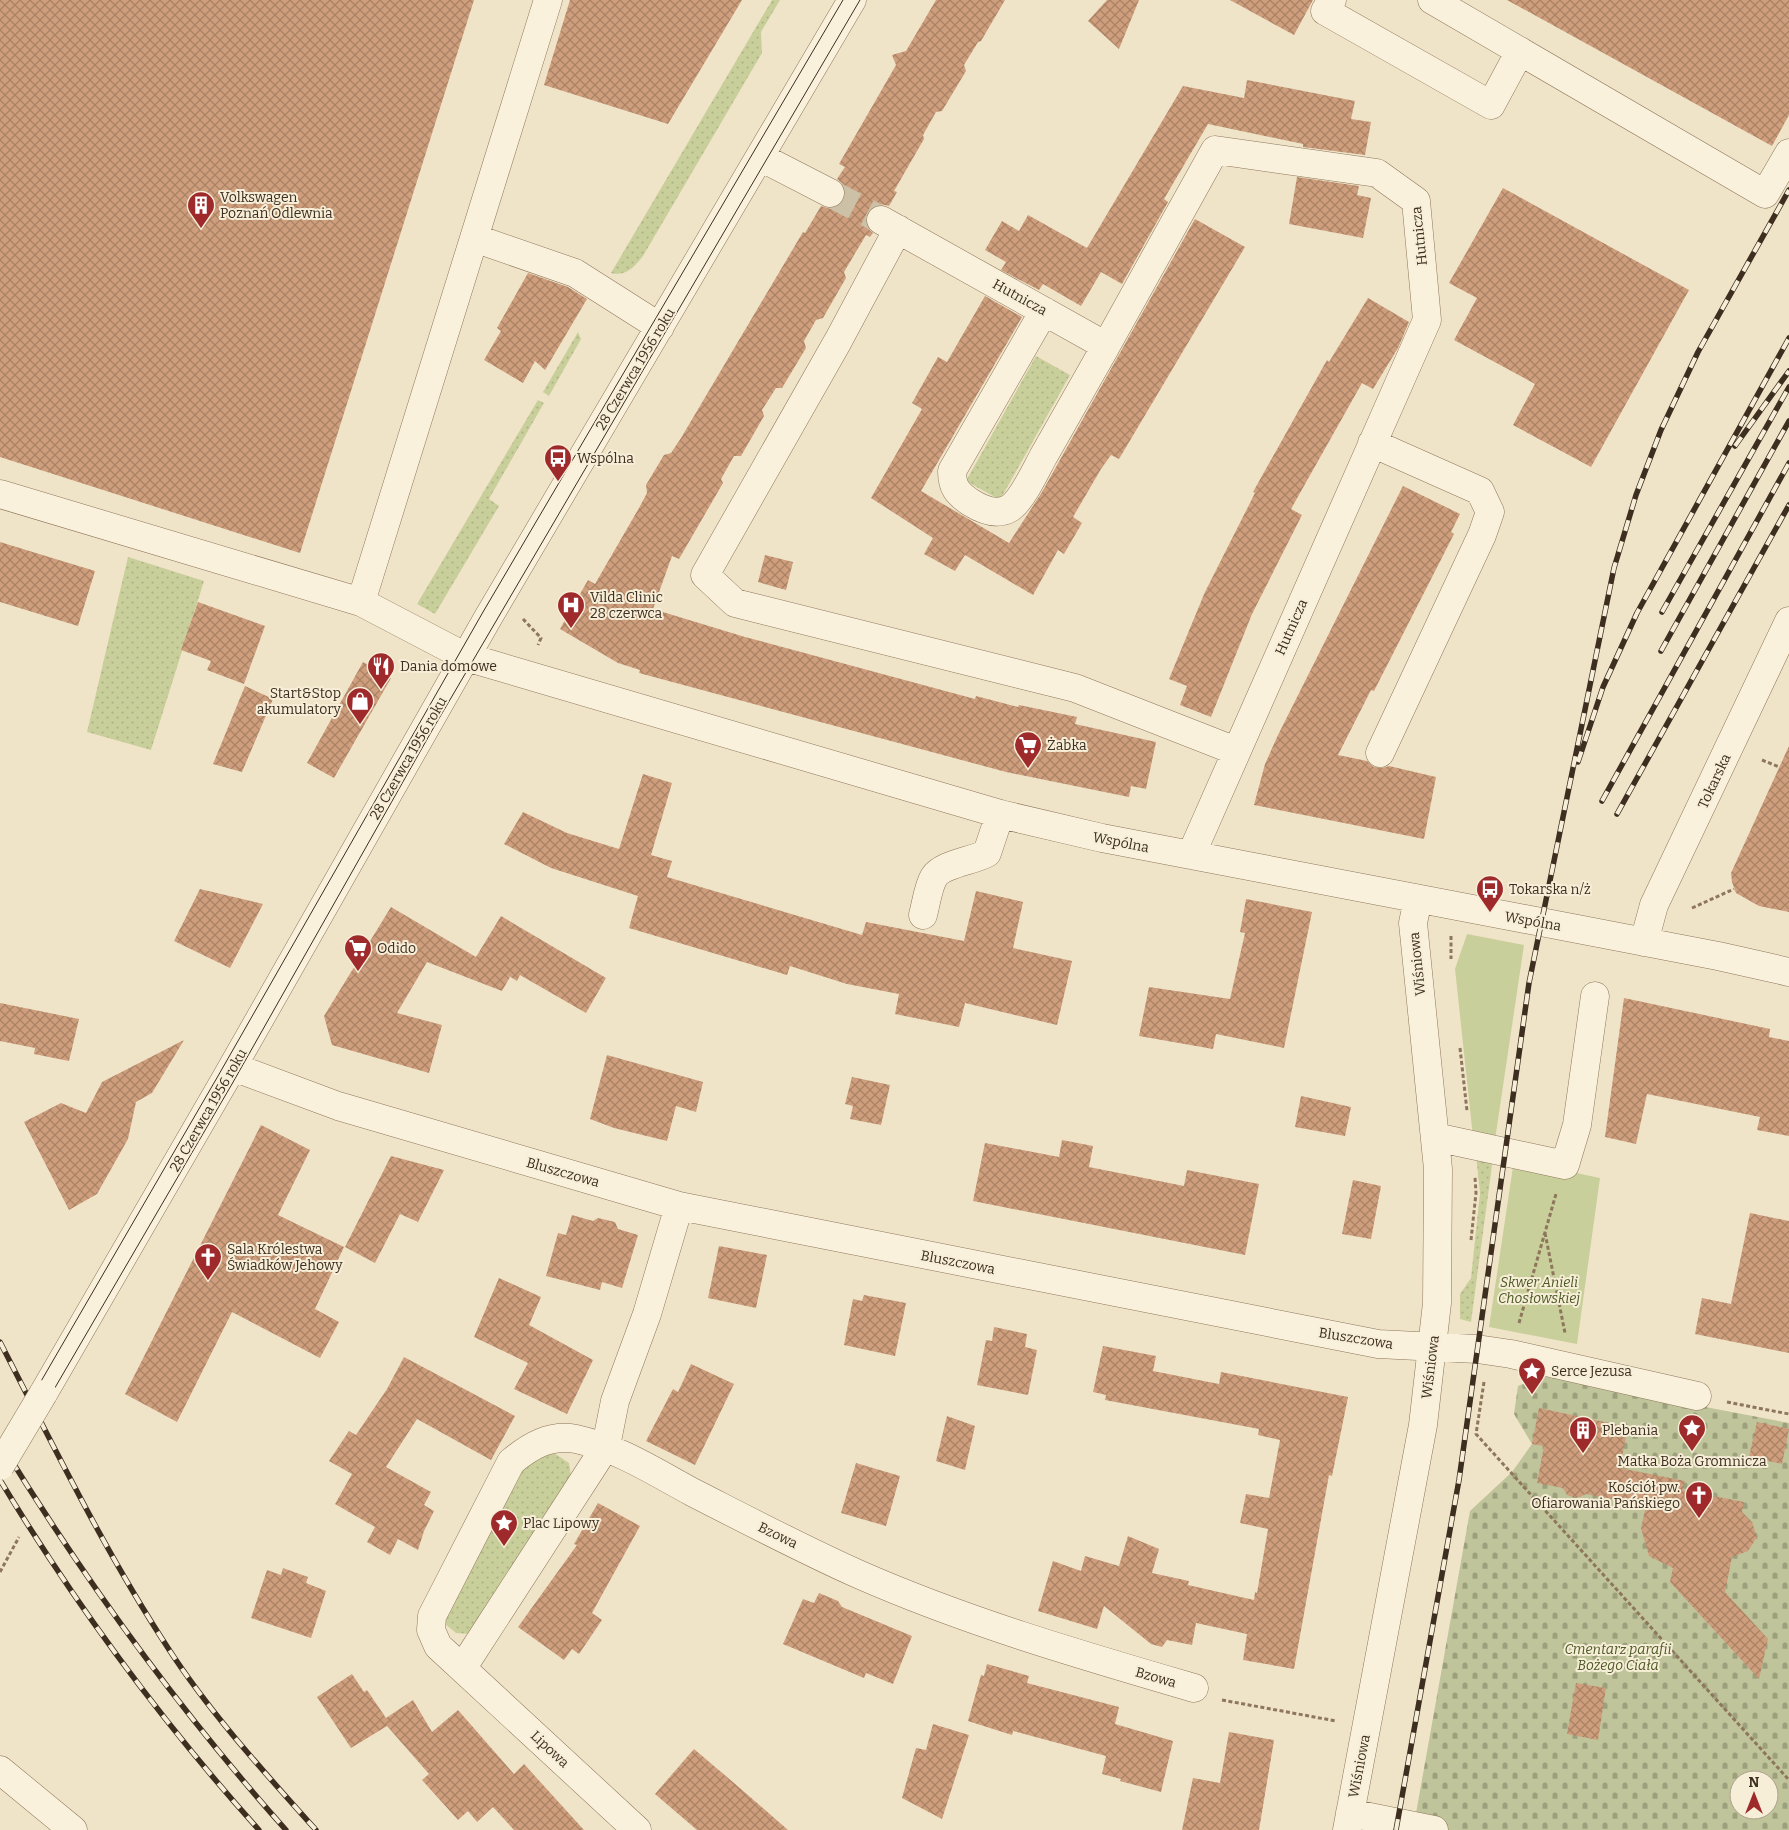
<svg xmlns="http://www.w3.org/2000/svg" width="1789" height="1830" viewBox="0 0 1789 1830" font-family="Bitter,serif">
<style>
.grass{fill:url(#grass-dots)}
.cemetery{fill:url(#cemetery-stones);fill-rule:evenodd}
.garden{fill:#c9cf9b}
.building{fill:url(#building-cross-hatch)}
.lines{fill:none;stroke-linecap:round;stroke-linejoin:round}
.minor-tunnel{stroke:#ccc0a6;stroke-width:28;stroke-dasharray:28 14;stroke-linecap:butt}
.minor-casing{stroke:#8d765c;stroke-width:29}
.path{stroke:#8d765c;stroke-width:3;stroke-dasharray:4 2.5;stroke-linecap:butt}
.minor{stroke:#faf1dc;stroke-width:28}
.tram{stroke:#3d2e20;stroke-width:1}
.rail-casing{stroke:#3d2e20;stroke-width:5.5}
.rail{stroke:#f7eed8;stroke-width:4;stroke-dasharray:11;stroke-linecap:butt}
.minor-bridge-casing{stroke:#8d765c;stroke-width:29;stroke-linecap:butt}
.minor-bridge{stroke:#faf1dc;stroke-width:28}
.labels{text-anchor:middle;stroke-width:4;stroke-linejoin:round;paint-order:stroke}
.poi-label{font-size:14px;fill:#3d2e20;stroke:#f7eed8;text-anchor:start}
.street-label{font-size:14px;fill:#3d2e20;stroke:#f7eed8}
.park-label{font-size:14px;font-style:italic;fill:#4d5a26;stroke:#f7eed8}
</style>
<defs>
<pattern id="grass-dots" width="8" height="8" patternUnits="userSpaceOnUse" patternTransform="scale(1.25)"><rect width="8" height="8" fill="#c9cf9b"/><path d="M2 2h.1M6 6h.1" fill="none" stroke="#aeb285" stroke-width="1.8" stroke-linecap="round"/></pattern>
<pattern id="cemetery-stones" width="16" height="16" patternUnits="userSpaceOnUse" patternTransform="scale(1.25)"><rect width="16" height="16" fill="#bfc49a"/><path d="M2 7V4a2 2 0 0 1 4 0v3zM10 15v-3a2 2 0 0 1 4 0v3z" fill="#9ca07d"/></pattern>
<pattern id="building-cross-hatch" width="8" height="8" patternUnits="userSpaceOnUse" patternTransform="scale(1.25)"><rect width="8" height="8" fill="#cf9f7d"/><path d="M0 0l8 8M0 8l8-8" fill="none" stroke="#a98266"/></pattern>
</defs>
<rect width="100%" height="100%" fill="#f0e4c8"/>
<path class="grass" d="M772,0H780L761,32L762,53L643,256C635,266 626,277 611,273Z
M578,332L581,339L549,396L543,392Z
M1036,356L1070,375L1000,500L966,481Z
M538,400L544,403L489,499L499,506L435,614L417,604Z
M128,557L204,581L151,750L87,732Z
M1476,1155L1493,1158L1471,1322L1460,1319V1294L1471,1278L1480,1193Z
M554,1453L569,1463L572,1482L470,1634L456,1633L444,1623L446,1599L529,1456Z"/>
<path class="cemetery" d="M1543,1376L1789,1423V1830H1413L1470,1511L1512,1472L1532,1444L1514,1414L1518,1386ZM1739,1780H1769V1810H1739Z"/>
<path class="garden" d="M1467,934L1524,945L1495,1140L1473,1137L1455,969Z
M1514,1160L1600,1178L1577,1344L1489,1327Z"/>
<path class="building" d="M0,0H474L300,553L0,457Z
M570,0H742L668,124L544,85Z
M936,0H1005L981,41L978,42L964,65L966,71L942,111L936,112L923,135L924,139L894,191L897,192L889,206L880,204L873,206L868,212L865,221L867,228L873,233L870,237L866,235L844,272L846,278L823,318L816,320L804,341L806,348L782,388H776L762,410L764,416L741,456H734L721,479L723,483L679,559L672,556L653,609L745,637L975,699L976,696L1018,707L1019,705L1077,717L1075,724L1156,742L1146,789L1131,786L1129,797L1006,772L639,673L640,670L618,663L560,629L588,580L595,584L639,508L647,493L646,485L664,455L671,453L681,438L803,232L805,233L821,206L831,209L839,206L844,201L846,192L843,184L837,179L845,167L839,164L896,65L892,55L906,51Z
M1107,0H1139L1119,49L1088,21Z
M1230,0H1313L1294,35Z
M1507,0H1789V115L1772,146Z
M1247,80L1355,101L1351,119L1371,122L1365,155L1303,147V144L1208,124L1164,199L1168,202L1122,284L1101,272L1081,306L1043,284L1039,290L1001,270L1006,262L985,250L1002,221L1019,231L1028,215L1087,248L1183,86L1244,98Z
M1297,177L1359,186L1357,195L1371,198L1363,238L1289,224Z
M1503,188L1689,290L1591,467L1513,425L1535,384L1454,340L1477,298L1449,283Z
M1195,219L1245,247L1119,459L1111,455L1101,469L1073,517L1082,523L1064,554L1058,550L1033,595L965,555L955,571L924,554L933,538L871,498L922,409L912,403L938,357L947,362L985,296L1022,317L921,491L1009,543L1042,492Z
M528,273L568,287L587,299L545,370L535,361L523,383L484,360L501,331L497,328Z
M1368,298L1409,322L1398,348L1373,389L1362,383L1291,509L1302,515L1252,614L1211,717L1180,705L1187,686L1169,679L1205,592L1255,493L1253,492L1327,360L1329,362Z
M1403,486L1460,514L1451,532L1454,534L1374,691L1371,690L1338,755L1367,761L1374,767L1382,768L1389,766L1436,777L1424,839L1254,805L1265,764L1278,735Z
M0,542L95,571L78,626L0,602Z
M765,555L793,562L786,590L758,582Z
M198,602L265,626L244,684L207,670L211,661L181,650Z
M363,662L391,678L334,778L307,763Z
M245,686L273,699L242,772L213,764Z
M1789,746V912L1759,906L1736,893L1732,882L1731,873Z
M643,774L672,783L651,855L672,861L667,877L862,935L866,922L964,941L976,891L1023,902L1013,948L1072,961L1057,1025L965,1003L959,1027L895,1014L899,994L847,984L790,966L787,975L629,928L638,896L551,868L504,844L523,812L567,833L619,849Z
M200,889L263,904L230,968L174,941Z
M1246,899L1312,912L1284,1048L1216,1034L1213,1049L1139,1036L1149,987L1230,999L1245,933L1240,932Z
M391,907L476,957L501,916L606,978L586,1013L520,975L517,981L507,975L510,977L502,991L427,962L397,1013L442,1025L429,1073L332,1045L324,1016Z
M1624,998L1770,1029L1769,1037L1789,1041V1136L1757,1130L1760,1117L1647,1094L1636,1144L1605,1137Z
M0,1003L79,1019L69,1061L34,1054L35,1048L0,1041Z
M184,1040L152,1093L136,1102L128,1139L97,1194L69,1210L24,1122L61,1103L86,1113L102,1082Z
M607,1055L703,1082L696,1112L676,1106L667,1141L614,1128L590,1119Z
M852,1077L890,1085L881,1125L850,1119L853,1106L845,1104Z
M1301,1096L1351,1107L1345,1136L1295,1127Z
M261,1125L310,1150L278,1215L344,1247L315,1309L339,1322L320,1358L232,1312L177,1422L125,1394Z
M1062,1140L1093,1146L1089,1167L1184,1186L1187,1170L1259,1184L1245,1255L973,1201L985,1143L1059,1157Z
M391,1156L444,1170L418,1222L400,1214L375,1263L345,1247Z
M1353,1180L1381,1186L1371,1239L1342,1234Z
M1750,1213L1789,1221V1353L1695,1334L1702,1298L1731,1304Z
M572,1215L593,1221L598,1218L615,1222L618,1229L638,1235L622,1288L602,1282L600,1290L546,1276L558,1233L566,1235Z
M719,1246L767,1255L756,1308L708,1298Z
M499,1278L541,1297L529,1325L593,1360L567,1414L514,1389L528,1363L474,1337Z
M864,1295L906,1303L895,1356L844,1345L853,1299L862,1301Z
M994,1327L1027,1334L1025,1347L1037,1350L1028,1395L977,1385L986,1340L992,1341Z
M1103,1346L1156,1356L1153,1371L1219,1384L1221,1372L1348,1397L1332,1476L1329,1475L1294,1669L1243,1660L1247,1634L1196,1623L1192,1645L1167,1640L1162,1647L1151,1644L1104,1606L1097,1629L1038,1611L1053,1561L1081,1571L1085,1556L1119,1566L1128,1536L1159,1549L1152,1573L1189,1581L1188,1585L1254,1600L1255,1592L1257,1593L1268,1529L1240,1523L1246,1494L1269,1498L1280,1440L1258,1435L1259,1429L1105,1400L1106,1395L1093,1392Z
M404,1357L515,1416L491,1460L417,1419L386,1467L431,1492L424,1505L434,1511L424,1531L418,1550L398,1539L390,1555L367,1542L375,1527L335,1504L352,1474L329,1461L349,1431L356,1435L387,1389Z
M691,1364L734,1384L695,1465L646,1441L673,1389L678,1392Z
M1539,1408L1628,1427L1620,1468L1685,1481L1683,1490L1744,1502L1742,1512L1752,1522L1757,1537L1748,1551L1732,1557L1725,1592L1768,1639L1759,1679L1670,1582L1673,1568L1649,1556L1641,1528L1646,1506L1586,1494L1580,1497H1573L1567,1495L1563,1488L1537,1483L1544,1446L1532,1444Z
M947,1416L975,1426L965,1470L936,1461Z
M1757,1422L1789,1429L1782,1464L1749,1457Z
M856,1463L900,1476L886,1526L841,1513Z
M598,1503L640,1526L592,1613L602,1620L579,1654L572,1649L564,1660L518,1627L577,1545L574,1544Z
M283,1568L308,1577L306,1583L326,1591L311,1638L251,1618L267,1570L281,1575Z
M819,1593L838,1601L842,1607L912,1636L893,1684L866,1673L864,1678L783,1644L803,1599L814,1603Z
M987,1664L1029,1676L1027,1683L1119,1707L1115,1724L1173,1741L1161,1792L1120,1781L1121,1779L1102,1774L1106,1756L1013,1731L1012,1735L968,1721L981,1675L984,1676Z
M352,1674L364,1692L367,1690L386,1718L413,1700L432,1732L458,1710L514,1774L524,1764L584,1830H514L493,1807L477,1822L468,1811L458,1820L422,1780L429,1774L387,1726L351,1748L317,1697Z
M1576,1683L1606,1688L1598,1740L1567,1734Z
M933,1724L969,1735L942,1819L902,1798L916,1748L926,1750Z
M1229,1732L1274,1740L1259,1830H1182L1193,1778L1220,1783Z
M694,1749L734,1783L788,1830H697L655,1794Z"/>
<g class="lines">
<path class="minor-tunnel" d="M830,193L881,220"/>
<g class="minor-casing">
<path id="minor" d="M1332,0L1325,11L1491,105L1520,51
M1432,0L1765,194L1789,153
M760,157L830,193
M881,220L1106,346L1215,150L1377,173L1416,201L1427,320L1191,855
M898,229L838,341L705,575L735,603L1075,688L1236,751
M474,238L575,273L660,327
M1044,311L952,471C952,487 957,493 970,502C981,509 997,516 1010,508C1022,500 1036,470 1043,457C1064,420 1085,383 1106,346
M1372,443L1480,491L1490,512L1482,535L1380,753
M0,494L361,602L466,657L1000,814L1102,838L1718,956L1789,972
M361,602L548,0
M923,915C926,904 928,887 934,877C942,864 973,861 987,853L1000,814
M1644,942L1654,905L1789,621
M233,1067L338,1106L679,1206L1378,1344L1477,1349L1511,1354L1697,1396
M1435,1137L1565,1165L1577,1125L1595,996
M43,1394L225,1080L489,616L852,0
M463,1667L606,1446L615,1401L647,1314L679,1206
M0,1770L73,1830
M1350,1813L1434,1830
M637,1830L438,1646L431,1630L432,1616L511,1462C530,1446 550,1434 576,1439C618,1448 655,1472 692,1492C747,1520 802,1549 858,1574C967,1622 1081,1655 1194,1688
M1347,1830L1423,1425L1437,1303L1438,1169L1413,923L1418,899"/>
</g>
<path class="path" d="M523,619L541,638L538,645
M1762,760L1779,767
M1692,908L1734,889
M1451,936V959
M1460,1048L1467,1111
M1545,1233L1565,1333
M1471,1240L1476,1193L1475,1177
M1519,1323L1556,1194
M1484,1382L1476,1434L1789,1780
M1727,1402L1789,1414
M0,1572L19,1537
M1222,1700L1336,1721"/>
<use href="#minor" class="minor"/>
<path class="tram" d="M0,1452L218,1076L483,612L843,0
M0,1482L232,1084L434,727L860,0"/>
<g class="rail-casing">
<path id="rail" d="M1735,446L1789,371
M1662,612L1789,387
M1661,651L1789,421
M1578,762L1603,687L1637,613L1789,338
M1602,801L1789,463
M1617,814L1789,505
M0,1342C53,1445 104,1550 168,1648C210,1713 264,1772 316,1830
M0,1442C84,1579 178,1709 286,1830
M0,1480C75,1604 162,1722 259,1830
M1396,1830L1459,1480L1529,983L1614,568L1636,495L1661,430L1698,352L1789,190"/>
</g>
<use href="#rail" class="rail"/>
<g class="minor-bridge-casing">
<path id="minor-bridge" d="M0,1466L43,1394"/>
</g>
<use href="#minor-bridge" class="minor-bridge"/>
</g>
<defs>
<g id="building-pin" transform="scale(1.4375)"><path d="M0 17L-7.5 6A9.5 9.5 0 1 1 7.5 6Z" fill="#9e2a2b" stroke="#f7eed8"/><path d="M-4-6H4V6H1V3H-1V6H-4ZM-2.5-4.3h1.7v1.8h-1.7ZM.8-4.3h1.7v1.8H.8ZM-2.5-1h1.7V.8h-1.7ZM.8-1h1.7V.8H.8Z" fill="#fff"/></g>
<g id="bus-pin" transform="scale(1.4375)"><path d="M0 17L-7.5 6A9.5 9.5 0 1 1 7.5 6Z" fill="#9e2a2b" stroke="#f7eed8"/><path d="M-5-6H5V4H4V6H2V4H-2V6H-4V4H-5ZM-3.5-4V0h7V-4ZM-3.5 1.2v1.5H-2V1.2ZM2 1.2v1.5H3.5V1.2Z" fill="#fff"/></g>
<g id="hospital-pin" transform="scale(1.4375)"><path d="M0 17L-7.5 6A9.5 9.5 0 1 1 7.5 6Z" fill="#9e2a2b" stroke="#f7eed8"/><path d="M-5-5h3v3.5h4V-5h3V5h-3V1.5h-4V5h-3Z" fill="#fff"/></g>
<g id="restaurant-pin" transform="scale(1.4375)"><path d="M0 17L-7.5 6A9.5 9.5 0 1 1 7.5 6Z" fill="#9e2a2b" stroke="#f7eed8"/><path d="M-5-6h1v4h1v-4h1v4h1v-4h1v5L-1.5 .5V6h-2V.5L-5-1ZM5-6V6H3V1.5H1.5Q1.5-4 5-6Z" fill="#fff"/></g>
<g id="shop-pin" transform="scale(1.4375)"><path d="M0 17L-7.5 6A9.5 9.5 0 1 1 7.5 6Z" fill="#9e2a2b" stroke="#f7eed8"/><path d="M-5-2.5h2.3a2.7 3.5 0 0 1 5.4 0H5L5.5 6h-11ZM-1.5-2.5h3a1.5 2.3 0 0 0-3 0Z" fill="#fff"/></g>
<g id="supermarket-pin" transform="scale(1.4375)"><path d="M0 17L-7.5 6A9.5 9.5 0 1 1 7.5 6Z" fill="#9e2a2b" stroke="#f7eed8"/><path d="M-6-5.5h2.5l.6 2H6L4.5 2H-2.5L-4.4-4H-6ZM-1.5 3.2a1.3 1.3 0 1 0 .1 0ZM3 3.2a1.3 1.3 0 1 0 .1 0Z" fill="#fff"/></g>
<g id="church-pin" transform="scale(1.4375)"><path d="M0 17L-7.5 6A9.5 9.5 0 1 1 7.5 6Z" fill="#9e2a2b" stroke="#f7eed8"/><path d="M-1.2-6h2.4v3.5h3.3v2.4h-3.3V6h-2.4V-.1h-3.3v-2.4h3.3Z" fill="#fff"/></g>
<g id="sight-pin" transform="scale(1.4375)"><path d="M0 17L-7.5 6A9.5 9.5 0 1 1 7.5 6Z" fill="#9e2a2b" stroke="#f7eed8"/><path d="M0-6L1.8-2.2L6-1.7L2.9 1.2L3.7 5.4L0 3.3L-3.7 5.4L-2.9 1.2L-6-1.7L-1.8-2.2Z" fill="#fff"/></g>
</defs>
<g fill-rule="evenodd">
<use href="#building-pin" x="201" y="205"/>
<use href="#bus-pin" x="558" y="458"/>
<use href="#hospital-pin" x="571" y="605"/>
<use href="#restaurant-pin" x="381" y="666"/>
<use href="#shop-pin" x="360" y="701"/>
<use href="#supermarket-pin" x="1028" y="745"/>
<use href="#bus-pin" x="1490" y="889"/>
<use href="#supermarket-pin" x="358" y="948"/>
<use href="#church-pin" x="208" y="1257"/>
<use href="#sight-pin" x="1532" y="1371"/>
<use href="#sight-pin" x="1692" y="1428"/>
<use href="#building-pin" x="1583" y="1430"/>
<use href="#church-pin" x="1699" y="1495"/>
<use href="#sight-pin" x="504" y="1523"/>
</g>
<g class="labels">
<g class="poi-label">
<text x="220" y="202">Volkswagen<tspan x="220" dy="16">Poznań Odlewnia</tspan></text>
<text x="577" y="463">Wspólna</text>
<text x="590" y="602">Vilda Clinic<tspan x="590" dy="16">28 czerwca</tspan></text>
<text x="400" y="671">Dania domowe</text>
<text x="341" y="698" text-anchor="end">Start&amp;Stop<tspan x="341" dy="16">akumulatory</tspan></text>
<text x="1047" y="750">Żabka</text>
<text x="1509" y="894">Tokarska n/ż</text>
<text x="377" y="953">Odido</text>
<text x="227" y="1254">Sala Królestwa<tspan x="227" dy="16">Świadków Jehowy</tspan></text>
<text x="1551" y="1376">Serce Jezusa</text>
<text x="1602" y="1435">Plebania</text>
<text x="1692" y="1466" text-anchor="middle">Matka Boża Gromnicza</text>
<text x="1680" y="1492" text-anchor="end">Kościół pw.<tspan x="1680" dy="16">Ofiarowania Pańskiego</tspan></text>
<text x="523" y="1528">Plac Lipowy</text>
</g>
<g class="street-label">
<text transform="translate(1419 236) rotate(-96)" y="5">Hutnicza</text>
<text transform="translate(1020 297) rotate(29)" y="5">Hutnicza</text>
<text transform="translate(635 369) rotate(-59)" y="5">28 Czerwca 1956 roku</text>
<text transform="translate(1291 627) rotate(-66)" y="5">Hutnicza</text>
<text transform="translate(408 758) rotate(-60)" y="5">28 Czerwca 1956 roku</text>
<text transform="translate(1714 781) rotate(-65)" y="5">Tokarska</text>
<text transform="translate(1121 842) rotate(11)" y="5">Wspólna</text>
<text transform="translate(1533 921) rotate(10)" y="5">Wspólna</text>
<text transform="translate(1417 964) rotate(-96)" y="5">Wiśniowa</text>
<text transform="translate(208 1110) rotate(-60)" y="5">28 Czerwca 1956 roku</text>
<text transform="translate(563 1172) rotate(16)" y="5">Bluszczowa</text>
<text transform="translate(958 1262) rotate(11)" y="5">Bluszczowa</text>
<text transform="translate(1356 1338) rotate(9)" y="5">Bluszczowa</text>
<text transform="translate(1430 1367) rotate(-83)" y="5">Wiśniowa</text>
<text transform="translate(778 1535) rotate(26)" y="5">Bzowa</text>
<text transform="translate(1156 1677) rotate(16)" y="5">Bzowa</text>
<text transform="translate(550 1749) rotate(43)" y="5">Lipowa</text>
<text transform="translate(1359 1766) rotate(-79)" y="5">Wiśniowa</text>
</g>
<g class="park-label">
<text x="1539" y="1287">Skwer Anieli<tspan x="1539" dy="16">Chosłowskiej</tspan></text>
<text x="1618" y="1654">Cmentarz parafii<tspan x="1618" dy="16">Bożego Ciała</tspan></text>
</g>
</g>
<g transform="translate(1754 1795)"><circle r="24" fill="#f7eed8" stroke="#ada18e"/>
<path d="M0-4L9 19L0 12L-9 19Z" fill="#9e2a2b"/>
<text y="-8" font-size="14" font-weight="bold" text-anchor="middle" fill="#3d2e20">N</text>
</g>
</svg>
